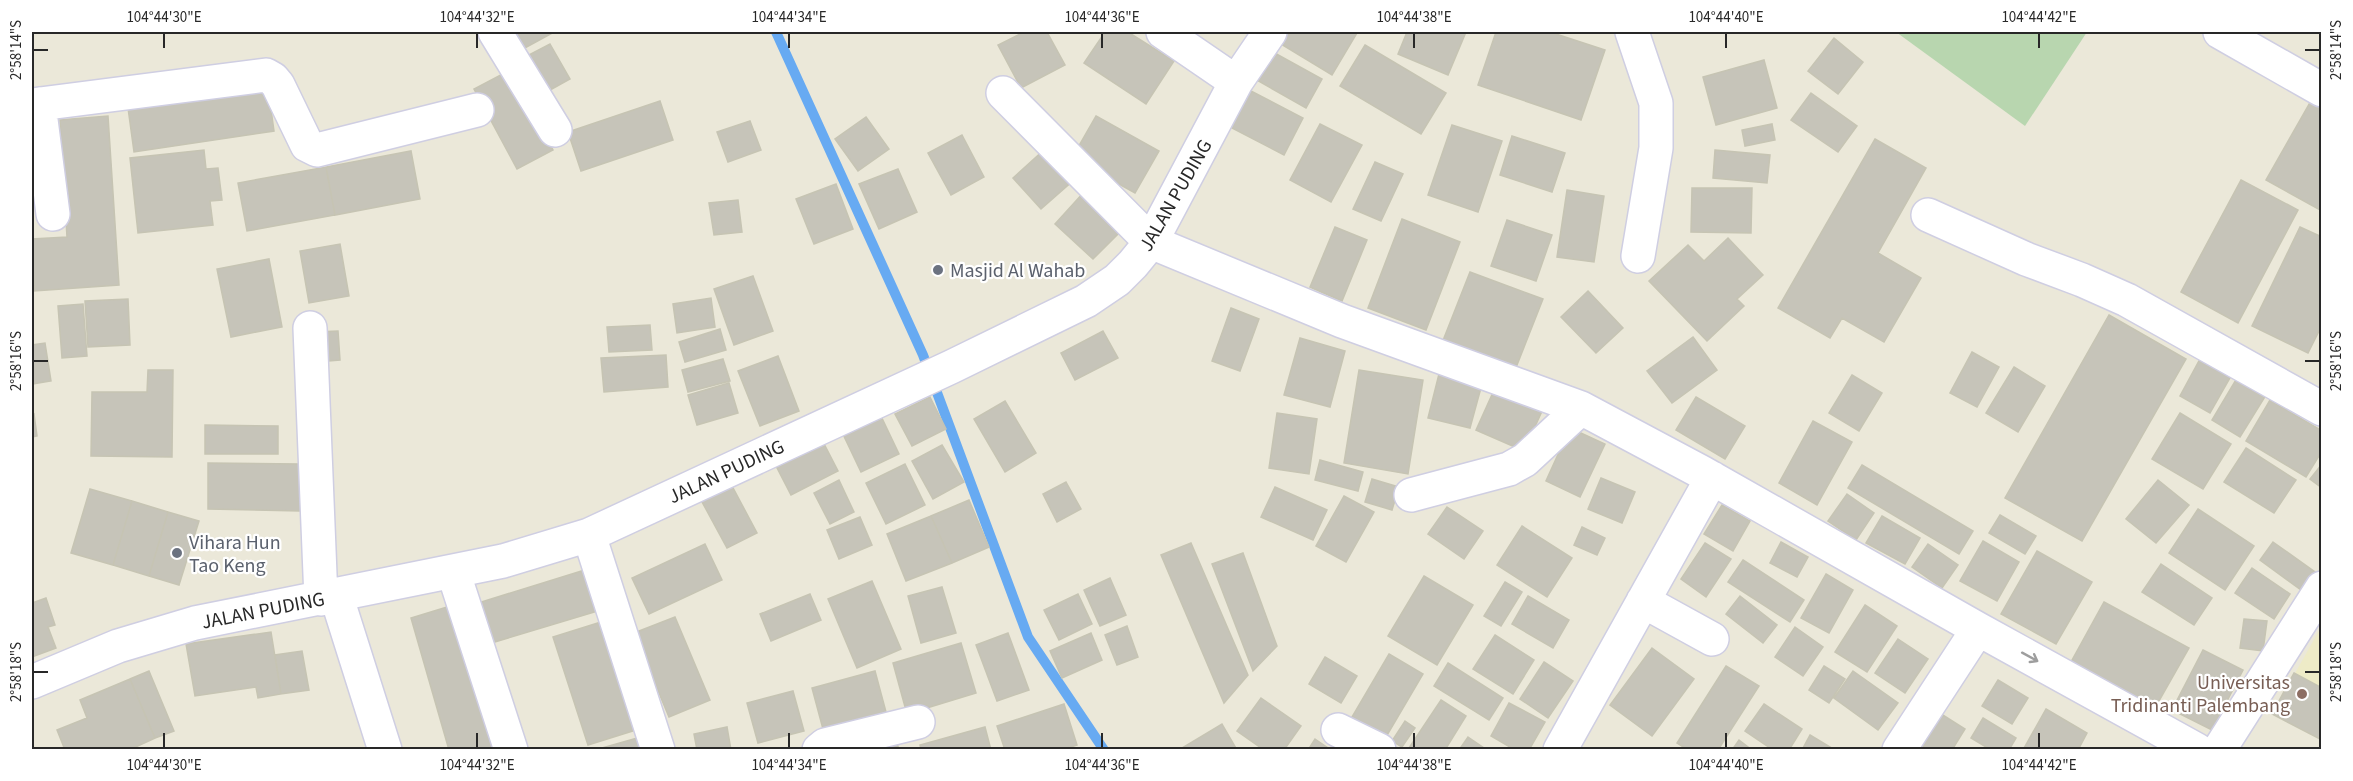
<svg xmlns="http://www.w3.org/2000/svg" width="2353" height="781" viewBox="0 0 2353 781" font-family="'Source Sans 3',sans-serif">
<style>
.education{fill:#eeebc7}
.cemetery{fill:#b8d6af}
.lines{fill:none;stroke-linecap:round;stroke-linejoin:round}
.stream{stroke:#67aaf2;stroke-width:10}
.building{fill:#c6c4b9;stroke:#c6c4b3;stroke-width:1.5}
.minor-casing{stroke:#cfcee2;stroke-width:36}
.minor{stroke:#fff;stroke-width:33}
.oneway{stroke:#9e9e9e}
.ticks{fill:none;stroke:#282828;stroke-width:2}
.worship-dot{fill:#6b7280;stroke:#fff;stroke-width:2}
.education-dot{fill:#8d6e63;stroke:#fff;stroke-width:2}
.labels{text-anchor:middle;stroke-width:4.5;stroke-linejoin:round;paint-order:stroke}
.street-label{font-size:20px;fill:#282828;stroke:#fff}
.worship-label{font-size:20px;fill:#5b616d;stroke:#fff;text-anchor:start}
.education-label{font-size:20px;fill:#785e54;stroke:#fff;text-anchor:end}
.neatline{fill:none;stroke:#282828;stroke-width:2}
.ticks-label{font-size:15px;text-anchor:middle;fill:#282828}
</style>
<rect width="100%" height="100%" fill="#ebe8d9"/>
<path class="education" d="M2321,627V740L2272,714Z"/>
<path class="cemetery" d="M1896,32H2087L2025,126Z"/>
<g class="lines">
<path class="stream" d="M776,32L923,355L1028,637L1104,750"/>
</g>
<path class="building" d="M513,32H554L523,49Z
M1024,32H1047L1065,65L1021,88L998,45Z
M1105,32H1128L1174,61L1146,104L1084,63Z
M1282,32H1354L1357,33L1332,75L1276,41Z
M1407,32H1466L1448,75L1398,54Z
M1496,32H1550L1605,50L1581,120L1478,85Z
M1834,38L1863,62L1838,94L1808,71Z
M550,44L570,79L543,94L523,58Z
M1365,45L1446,93L1421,134L1340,86Z
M1271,51L1322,79L1306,108L1255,79Z
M1764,60L1777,108L1716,125L1703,77Z
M510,70L553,150L517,169L474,89Z
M268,88L274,131L134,152L128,108Z
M1249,90L1303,118L1284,155L1230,127Z
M2316,92L2322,95V211L2266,180Z
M1811,93L1857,126L1838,152L1791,120Z
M660,101L673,140L581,171L568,132Z
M108,116L119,285L34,291L32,239L67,237L60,120Z
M1096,116L1159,151L1135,193L1072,158Z
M866,117L889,149L858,171L835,139Z
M750,121L761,150L728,162L717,132Z
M1320,124L1362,145L1331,202L1290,180Z
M1772,124L1775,140L1745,146L1742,130Z
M1452,125L1502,141L1478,212L1428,195Z
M962,135L984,177L951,195L928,153Z
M1512,136L1565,153L1552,192L1500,175Z
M1875,139L1926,168L1878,253L1921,278L1884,342L1842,318L1830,338L1778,308Z
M1046,148L1074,180L1041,209L1013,178Z
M204,150L206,169L218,168L222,200L210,201L213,225L138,233L130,158Z
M1715,150L1770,155L1767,183L1713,178Z
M411,151L420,199L335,215L326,167Z
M1375,162L1403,174L1381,221L1353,209Z
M326,167L335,215L247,231L238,183Z
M898,169L917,212L879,229L859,184Z
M2241,180L2298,210L2238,323L2181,292Z
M836,184L853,229L814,244L796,199Z
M1692,188H1752L1751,233L1691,232Z
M1567,190L1604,196L1594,262L1557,257Z
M1084,192L1123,229L1093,259L1055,224Z
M738,200L742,232L714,235L709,203Z
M1402,219L1460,242L1426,330L1368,308Z
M1507,220L1552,235L1536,281L1491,266Z
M1335,227L1367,240L1342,301L1310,287Z
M2300,227L2322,237V325L2308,353L2252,326Z
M1728,238L1763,275L1737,299L1744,306L1707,341L1649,281L1688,245L1704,261Z
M340,244L349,296L309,303L300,251Z
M269,259L282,327L231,337L217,269Z
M1470,272L1543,299L1515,370L1442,343Z
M753,276L773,331L734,345L714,289Z
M1588,291L1623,328L1596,353L1561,317Z
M711,298L715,327L677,333L673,304Z
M128,299L130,345L88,347L85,301Z
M83,304L87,356L62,358L58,306Z
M1231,308L1259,319L1240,371L1212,361Z
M2109,315L2186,359L2082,541L2005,498Z
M650,325L652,350L609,352L607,327Z
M720,329L726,350L685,362L679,342Z
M338,331L340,360L316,362L314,332Z
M1103,331L1118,358L1075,380L1061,353Z
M1693,337L1717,370L1672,403L1647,371Z
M1300,338L1345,351L1330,407L1284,395Z
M45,343L51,381L32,384V345Z
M1972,352L1999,367L1977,407L1950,393Z
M666,355L668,387L604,392L601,358Z
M778,356L799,411L760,426L738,371Z
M723,359L730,381L688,392L682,370Z
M2200,359L2231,376L2210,413L2180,396Z
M2014,367L2045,386L2018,432L1986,413Z
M148,370H173L172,457L91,456L92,392H147Z
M1359,370L1423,380L1408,474L1344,463Z
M1439,374L1482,384L1470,428L1428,418Z
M1852,375L1882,393L1859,431L1829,413Z
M2237,378L2266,395L2240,437L2212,420Z
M729,383L738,413L697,425L688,395Z
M1495,388L1543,409L1524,451L1476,430Z
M930,397L946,429L912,446L895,414Z
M1696,397L1745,426L1725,459L1676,430Z
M2270,400L2322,431V451L2306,477L2246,441Z
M1005,401L1036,453L1005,472L974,419Z
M1277,413L1317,419L1309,474L1269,468Z
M2180,413L2231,444L2203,489L2152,459Z
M34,414L37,436L32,437V415Z
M880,414L899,454L861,472L842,432Z
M1813,421L1852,442L1817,505L1779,483Z
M205,425L278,426V454H205Z
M1570,428L1605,444L1580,497L1546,481Z
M820,436L838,471L791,495L773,460Z
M942,445L964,482L933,499L912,461Z
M2246,448L2296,480L2274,513L2224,482Z
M1320,460L1363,472L1358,491L1315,480Z
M208,463L300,464V511L208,509Z
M905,464L925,505L886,524L866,483Z
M2322,464V488L2310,479Z
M1862,465L1973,531L1959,554L1848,488Z
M1601,478L1635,492L1622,523L1588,509Z
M1372,479L1399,487L1392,510L1365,502Z
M839,480L854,512L830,524L814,493Z
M2158,480L2189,505L2156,543L2126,519Z
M1066,482L1081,509L1057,522L1043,494Z
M731,484L757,533L727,548L701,500Z
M1275,487L1327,510L1313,540L1261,517Z
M90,489L132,501L113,565L71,553Z
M1847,494L1874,513L1856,540L1828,521Z
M1344,496L1374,512L1346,562L1316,546Z
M969,500L989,547L952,563L931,516Z
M132,501L168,512L149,576L113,565Z
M1722,505L1750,521L1733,551L1704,534Z
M1447,507L1483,531L1464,559L1428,534Z
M2198,509L2254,546L2225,590L2169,553Z
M168,512L199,521L179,585L149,576Z
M2000,515L2036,536L2025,554L1989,533Z
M931,516L952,563L906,581L887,534Z
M1882,516L1920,538L1905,564L1866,543Z
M860,517L872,545L839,559L827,530Z
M1522,526L1572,558L1547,597L1497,565Z
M1582,527L1605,538L1597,555L1574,545Z
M1983,541L2019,562L1997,601L1960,581Z
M1781,542L1808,557L1797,577L1770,563Z
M2273,542L2315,572L2301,590L2260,560Z
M1191,543L1248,675L1224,703L1161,555Z
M1705,543L1731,559L1706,597L1681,579Z
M705,544L722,580L649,614L632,578Z
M1928,544L1958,565L1942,588L1912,567Z
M2037,551L2092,582L2056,644L2001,614Z
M1243,553L1277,646L1253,671L1212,564Z
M1743,560L1804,600L1790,622L1728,582Z
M2161,564L2212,598L2194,625L2142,592Z
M2252,568L2290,594L2274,619L2235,593Z
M588,569L601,610L488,644L475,604Z
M1826,574L1853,590L1829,633L1801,618Z
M1424,576L1473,605L1437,665L1388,636Z
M1110,578L1126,615L1100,626L1084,590Z
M872,581L901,649L857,668L828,599Z
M1505,582L1522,592L1501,626L1484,616Z
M942,587L956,633L921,643L908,596Z
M810,594L821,620L771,641L760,614Z
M1078,594L1092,624L1059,640L1044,610Z
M1528,596L1569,620L1553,648L1512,624Z
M1740,596L1777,625L1763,643L1726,614Z
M46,598L55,625L48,627L56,648L32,657V603Z
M2104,602L2189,648L2155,708L2071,662Z
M457,604L500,750H449L411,618Z
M1865,605L1897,626L1867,672L1835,652Z
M675,617L710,700L669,717L634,633Z
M2244,619L2267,621L2263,651L2240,648Z
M601,622L636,730L588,745L553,637Z
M1127,626L1138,657L1117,665L1105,635Z
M1795,627L1823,647L1803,676L1775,657Z
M271,632L281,694L258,698L256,687L195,696L186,644Z
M1008,633L1029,690L997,701L976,645Z
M1091,633L1102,660L1062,678L1050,651Z
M1495,635L1534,660L1513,694L1473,669Z
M1898,639L1928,659L1905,693L1875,673Z
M961,643L976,693L907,714L893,663Z
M1652,648L1694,679L1652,736L1610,705Z
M2203,650L2243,670L2212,730L2172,710Z
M302,651L309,690L281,694L275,655Z
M1389,654L1423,674L1386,737L1352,717Z
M1325,657L1357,676L1341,703L1309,684Z
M1544,662L1573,681L1548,718L1520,699Z
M1448,663L1503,698L1489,720L1434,686Z
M1726,666L1759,686L1718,750H1688L1677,743Z
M1824,666L1845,679L1829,703L1809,690Z
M149,671L174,731L155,738L130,679Z
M875,671L886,712L823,729L812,688Z
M1853,671L1898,703L1878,730L1834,698Z
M2294,673L2322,688V740L2272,714Z
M130,679L155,738L129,750H65L57,730L87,718L80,700Z
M1998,680L2028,698L2012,724L1982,706Z
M793,691L804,731L758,743L747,703Z
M1261,698L1301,726L1284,750H1264L1237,731Z
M1441,700L1466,716L1445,750H1411L1409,748Z
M1509,703L1545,722L1529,750H1515L1491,736Z
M1064,704L1077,745L1062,750H1005L997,726Z
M1764,704L1802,729L1789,750H1773L1745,731Z
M2046,709L2087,733L2078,750H2023Z
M1938,712L1965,729L1952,750H1928L1918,743Z
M1983,718L2016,738L2009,750H1991L1971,738Z
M1405,721L1415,728L1402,747L1392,741Z
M1222,724L1237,750H1183L1182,748Z
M727,727L731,750H697L694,734Z
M985,727L991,750H921L920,745Z
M1810,735L1835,750H1802Z
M895,736L899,750H845Z
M641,737L645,750H595Z
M1468,737L1487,750H1459Z
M1315,739L1331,750H1308Z
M1739,740L1752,750H1732Z"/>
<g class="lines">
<g class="minor-casing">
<path id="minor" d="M495,32L555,130
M1163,32L1236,82
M1632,32L1656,103V148L1638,256
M2220,32L2322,90
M1003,93L1151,242L1342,321L1581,408L1703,473L1978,629L2197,750
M39,104L53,214
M32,105L266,75L273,79L278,85L307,145L317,150L477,110
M1928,215L2026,259L2082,280L2127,300L2322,409
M310,328L321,599
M1411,495L1509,469L1525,460L1581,408
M589,535L658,750
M453,571L511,750
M336,595L385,750
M1643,601L1712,639
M32,682L118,646L195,623L503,561L589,535L951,367L1086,301L1117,280L1133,264L1151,242L1236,82L1270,32
M1338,730L1379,750
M819,750L825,745L918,722
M1560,750L1712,478
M1899,750L1978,629
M2219,750L2322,588"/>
</g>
<use href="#minor" class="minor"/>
</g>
<defs><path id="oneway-shaft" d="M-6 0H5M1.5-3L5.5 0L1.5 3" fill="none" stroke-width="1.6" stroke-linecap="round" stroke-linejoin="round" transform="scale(1.5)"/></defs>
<use class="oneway" href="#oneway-shaft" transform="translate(2030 657) rotate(29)"/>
<path class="ticks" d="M164,33V48M477,33V48M789,33V48M1102,33V48M1414,33V48M1726,33V48M2039,33V48M33,50H48M2305,50H2320M33,361H48M2305,361H2320M33,672H48M2305,672H2320M164,733V748M477,733V748M789,733V748M1102,733V748M1414,733V748M1726,733V748M2039,733V748"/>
<g class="worship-dot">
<circle cx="938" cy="270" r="6"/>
<circle cx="177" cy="553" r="6"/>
</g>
<circle class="education-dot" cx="2302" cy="694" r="6"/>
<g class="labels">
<g class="street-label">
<text transform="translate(1175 195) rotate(-60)" y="7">JALAN PUDING</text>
<text transform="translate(726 471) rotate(-25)" y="7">JALAN PUDING</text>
<text transform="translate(263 610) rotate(-11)" y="7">JALAN PUDING</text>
</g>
<g class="worship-label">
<text x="950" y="277">Masjid Al Wahab</text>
<text x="189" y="549">Vihara Hun<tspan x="189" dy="23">Tao Keng</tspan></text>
</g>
<g class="education-label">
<text x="2290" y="689">Universitas<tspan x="2290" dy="23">Tridinanti Palembang</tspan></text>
</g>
</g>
<rect width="2353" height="781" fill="none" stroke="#ffffff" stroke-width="66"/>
<rect x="33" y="33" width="2287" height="715" class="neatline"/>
<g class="ticks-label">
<text x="164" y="22">104°44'30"E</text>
<text x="477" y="22">104°44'32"E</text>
<text x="789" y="22">104°44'34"E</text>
<text x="1102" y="22">104°44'36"E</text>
<text x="1414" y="22">104°44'38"E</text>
<text x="1726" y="22">104°44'40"E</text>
<text x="2039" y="22">104°44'42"E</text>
<text transform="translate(16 50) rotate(-90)" y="5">2°58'14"S</text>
<text transform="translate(2336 50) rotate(-90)" y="5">2°58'14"S</text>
<text transform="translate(16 361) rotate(-90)" y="5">2°58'16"S</text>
<text transform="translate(2336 361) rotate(-90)" y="5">2°58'16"S</text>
<text transform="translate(16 672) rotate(-90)" y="5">2°58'18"S</text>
<text transform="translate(2336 672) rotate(-90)" y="5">2°58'18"S</text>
<text x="164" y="770">104°44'30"E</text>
<text x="477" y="770">104°44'32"E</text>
<text x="789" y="770">104°44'34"E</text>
<text x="1102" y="770">104°44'36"E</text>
<text x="1414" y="770">104°44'38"E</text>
<text x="1726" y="770">104°44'40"E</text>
<text x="2039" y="770">104°44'42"E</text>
</g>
</svg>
